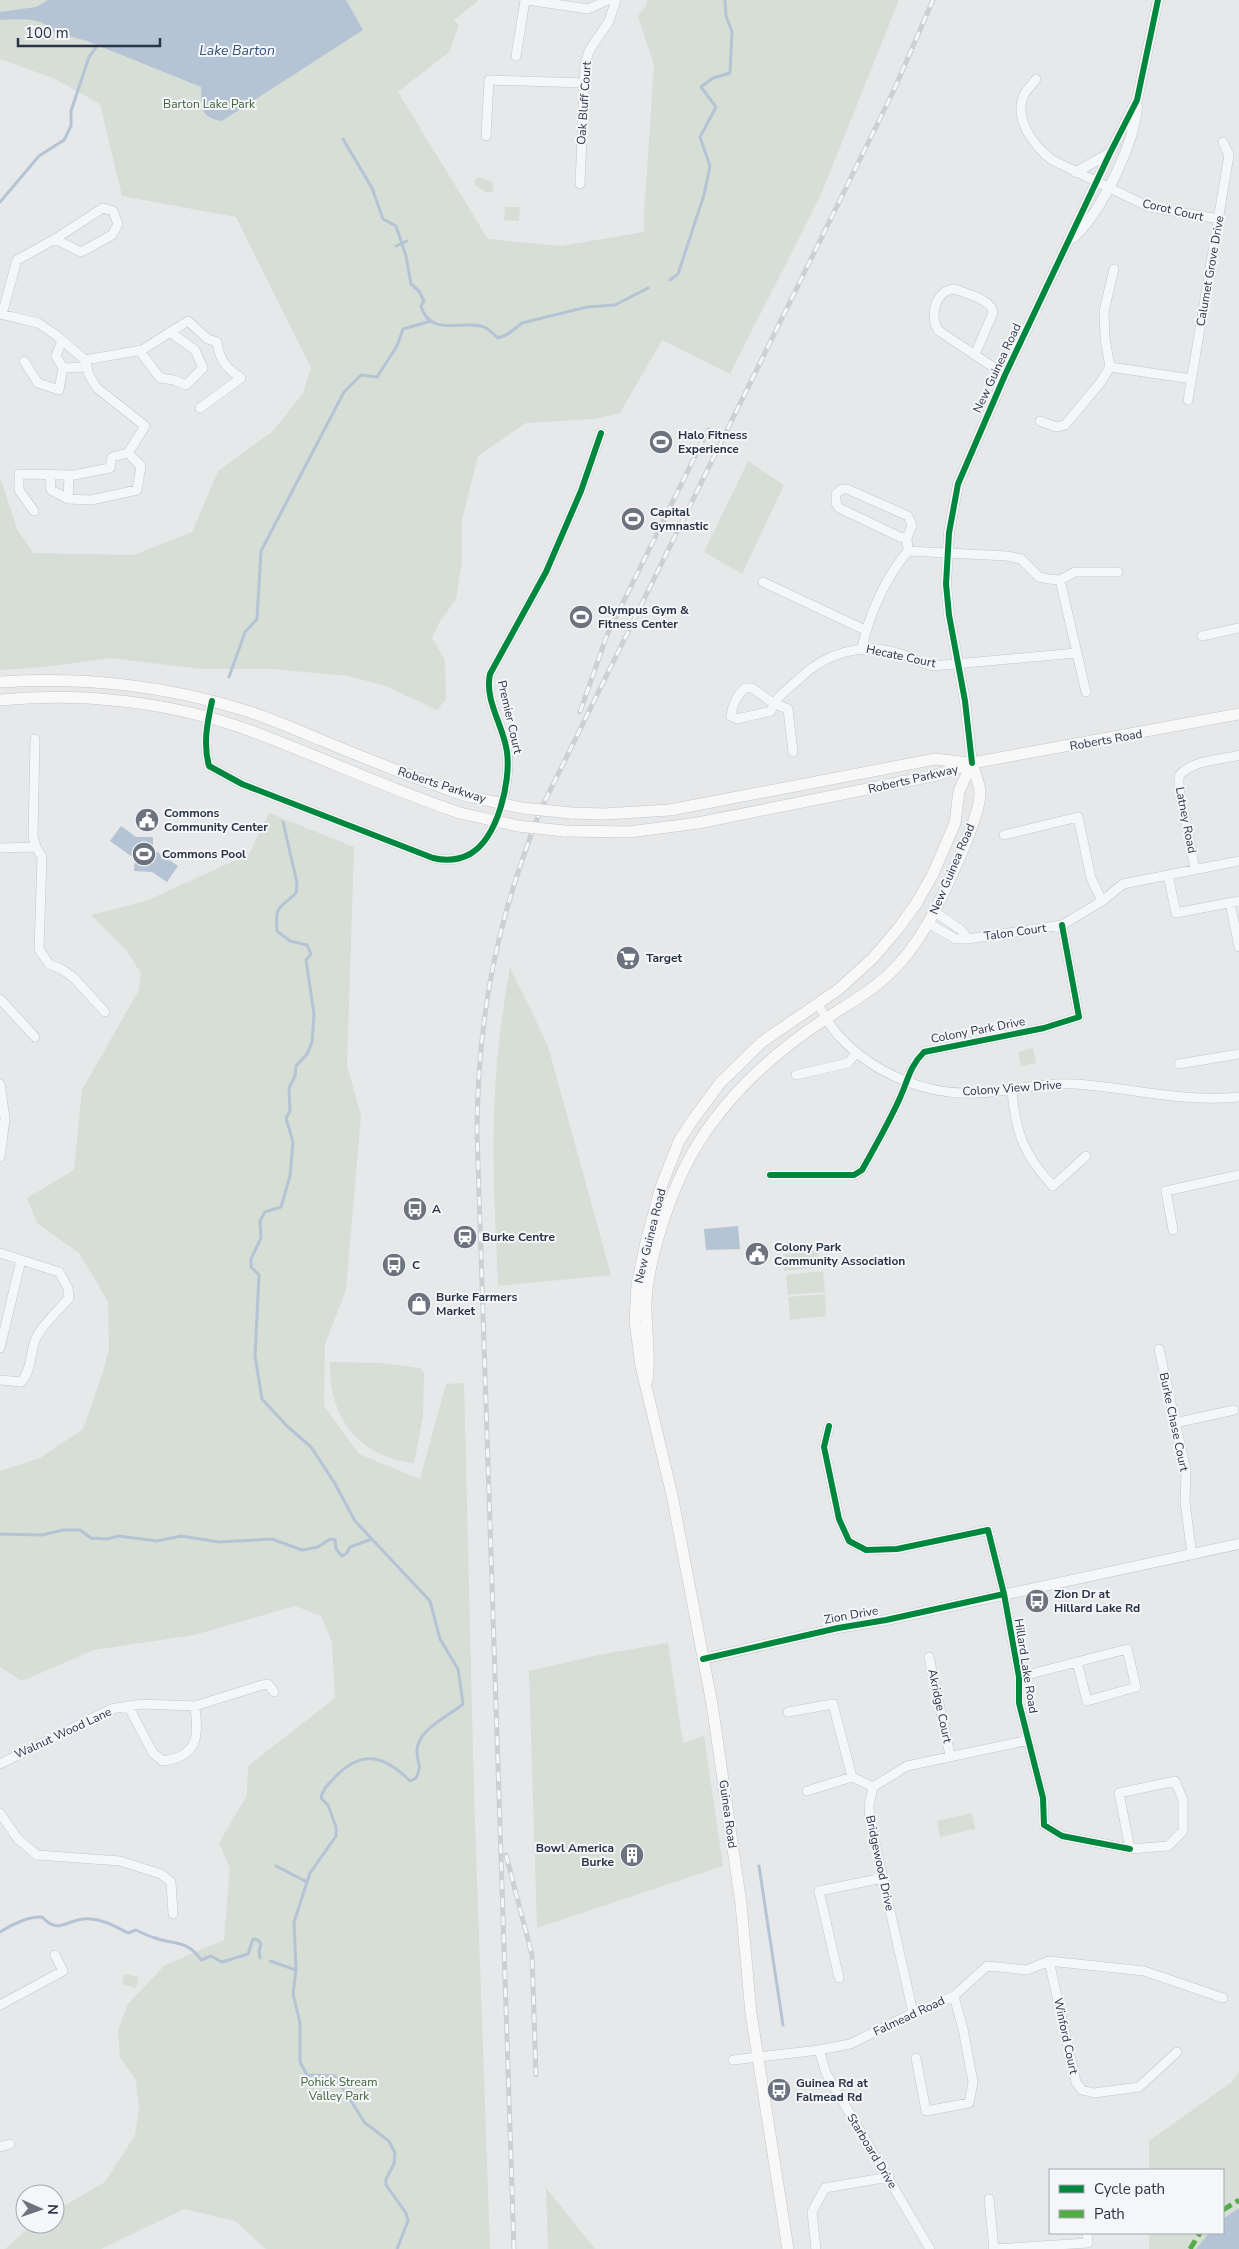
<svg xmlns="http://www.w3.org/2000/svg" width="1239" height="2249" viewBox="0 0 1239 2249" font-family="'Nunito Sans',sans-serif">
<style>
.green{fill:#d6ded6}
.water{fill:#b4c4d5}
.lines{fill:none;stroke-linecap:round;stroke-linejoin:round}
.stream{stroke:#b4c4d5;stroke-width:3}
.minor-casing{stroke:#c4c6c8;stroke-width:10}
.tertiary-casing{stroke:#c4c6c8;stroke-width:11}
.secondary-casing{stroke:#c4c6c8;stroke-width:12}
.minor{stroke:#f5f6f7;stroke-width:9}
.tertiary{stroke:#f5f6f7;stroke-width:10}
.secondary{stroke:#f8f8f8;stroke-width:11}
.rail-casing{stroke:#cecfd2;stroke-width:5}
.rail{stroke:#f4f6f9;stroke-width:3;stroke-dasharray:9;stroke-linecap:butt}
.secondary-bridge-casing{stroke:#c4c6c8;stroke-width:12;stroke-linecap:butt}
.secondary-bridge{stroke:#f8f8f8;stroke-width:11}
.quiet{stroke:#54ac47;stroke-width:5;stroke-dasharray:10 5;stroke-linecap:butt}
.cycleway-casing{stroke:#f4f6f9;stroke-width:9}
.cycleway{stroke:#00873e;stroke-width:6}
.labels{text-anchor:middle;stroke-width:4;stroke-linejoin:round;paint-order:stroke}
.street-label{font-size:12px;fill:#2b3445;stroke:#f4f6f9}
.park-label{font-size:12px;fill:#3f6138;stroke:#f4f6f9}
.poi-label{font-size:12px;font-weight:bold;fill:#2b3445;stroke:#f4f6f9;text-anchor:start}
.water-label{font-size:14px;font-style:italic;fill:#34527a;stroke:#f4f6f9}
</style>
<rect width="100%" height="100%" fill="#e6e8ea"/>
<path class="green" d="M0,0H479L454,20L459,26L449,52L398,92L488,239L561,246L644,232V215L654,65L638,16L646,6L647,0H899L822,192L730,374L662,340L620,413L594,419L526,423L478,456L462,520V561L456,599L439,623L432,638L445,660L446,699L437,710L386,686L348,676L272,669H201L111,658L44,667L0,670V477L17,529L33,553L134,555L192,532L218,471L273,431L303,393L311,368L236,217L122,196L100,104L55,79L0,59Z
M479,177L491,181L494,187L492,192L487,193L475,185L474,180Z
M505,207H520L519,221L504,220Z
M748,461L784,485L742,574L704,552Z
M269,813L354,847L347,1066L361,1115L346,1290L325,1344L324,1406L359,1454L420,1479L446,1384L464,1383L474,1793L490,2249H266L235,2221L184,2209L101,2249H5L33,2224H55V2211L105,2182L135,2135L139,2108L136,2080L120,2058L118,2030L128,2004L165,1965L224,1940L230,1868L219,1843L247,1795L248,1766L335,1698L332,1642L321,1616L295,1606L194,1635L94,1650L22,1681L0,1667V1471L40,1458L83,1429L102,1375L109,1349L108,1302L80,1254L37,1223L27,1198L74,1170L82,1090L139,990L141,974L127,951L91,915L146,901L249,854Z
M510,967L548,1046L611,1275L498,1286C496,1230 492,1174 494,1118C495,1067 501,1017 510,967Z
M1033,1048L1036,1063L1021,1066L1018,1052Z
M817,1251L819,1267L784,1271L783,1254Z
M823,1271L825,1292L788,1295L786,1275Z
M825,1294L826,1316L790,1320L788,1297Z
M330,1362L383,1363L420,1368L424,1373L423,1417L414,1463C359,1457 328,1417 330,1362Z
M668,1643L683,1743L704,1736L723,1866L537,1928L529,1671L603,1654Z
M972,1813L975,1829L940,1837L937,1821Z
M124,1974L139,1977L136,1988L122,1984Z
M1239,2071V2249H1149V2233H1223V2170H1149V2141L1233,2081Z
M546,2188L595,2249H548Z"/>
<path class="water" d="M48,0H346L363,30L222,121C198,117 202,106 201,87L87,41L65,35L55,34C45,16 18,19 0,20V12L36,7Z
M121,826L136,837H153V849L178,866L167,882L152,872L134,871L135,859L110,841Z
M738,1226L740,1249L706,1250L704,1229Z
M1239,2208V2249H1196L1209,2233H1223V2219Z"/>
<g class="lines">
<path class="stream" d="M343,139L372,188L383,219L396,226L406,256L411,284L419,291L424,301L421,306C430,339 467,318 486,328C490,330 494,335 498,338L508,334L522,323L587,307L615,305L648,288
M0,202L39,156L64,140L71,126V111L89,57L97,46
M396,246L407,241
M670,280L678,274L704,195L710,166L700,137L716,107L701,87L713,78L730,73L732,32L726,16L725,0
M229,677L245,632L257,619L261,551L344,392L361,375L377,377L397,346L403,329L431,321
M283,822L297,883L296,893C279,910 275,904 277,931L290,941L307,945L311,954L306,960L314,1014L312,1042L307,1054L296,1066L295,1076L289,1088L290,1111L286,1118L293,1142L290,1176L281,1207L265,1212L260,1221L261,1238L251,1259V1267L259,1275L255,1356L262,1399L287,1426L311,1447L334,1482L355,1521L430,1601L440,1639L458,1669L463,1704C448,1717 416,1730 417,1752C417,1766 423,1762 416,1778L410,1781C385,1756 363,1749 336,1776C329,1784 323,1788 321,1798L328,1805L336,1827V1836L310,1873L294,1922L296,1970L293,1994L300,2023V2062L307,2075L335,2076L365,2123L389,2141L395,2153L394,2164L386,2179V2185L406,2213L408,2221L397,2249
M0,1534L42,1535L63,1530H80L91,1538L107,1539L118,1536L157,1541L181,1536L219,1542L272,1539L302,1550L318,1547L330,1539L335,1540L336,1549L342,1556L347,1553L350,1547L372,1539
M276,1866L307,1882
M759,1866L783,2025
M0,1932C11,1925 29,1916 42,1917C61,1937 68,1916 91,1919C105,1920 116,1927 128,1933L136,1930C142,1933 148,1936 155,1938C175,1945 188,1940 201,1960L211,1956L222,1962L248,1954L253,1939L258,1940L261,1944L259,1951L260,1958
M270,1961L296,1970"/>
<g class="minor-casing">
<path id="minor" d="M527,0L588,9L608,0
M516,56L525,0
M1036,79C1033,84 1027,89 1024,95C1013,119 1034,146 1052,160L1149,207L1219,219
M486,136L489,80L584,83
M580,184L585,65L589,51L609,21L616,0
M0,314L38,323L56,335L85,360L89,375L97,388L145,426L128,453L112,457L110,468L74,475L19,474V490L34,511
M2,314L17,260L55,239L81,252L112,235L118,224L113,211L103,208L55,239
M62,340L56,356L63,368
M139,350L160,378L174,380L186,385L203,368L195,350L170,332
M975,354L993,313C992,299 966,294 955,289C936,289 928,317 939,331L1005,375
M85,360L142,350L188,321L208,339L217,342C220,361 225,367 241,378L200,408
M24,361L38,383L59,390L63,368L87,367
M1110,367L1192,379
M1188,400L1229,155L1223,142
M1040,421L1056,427L1065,425L1100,383L1110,367L1105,338L1104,311L1114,269
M50,475L51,490L68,499
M69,475L68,499L91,500L137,490L141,466L128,453
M907,538L900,537L839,508L836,503V494L842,489H847L908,516L912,525L907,538L908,551
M1060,580L1086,692
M763,582L865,630
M1202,636L1239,628
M862,648C869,614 886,577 908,551L1007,556L1021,559L1039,577L1049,579L1060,580L1075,572H1118
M212,701C207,724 203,744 209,766L242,784L433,858C445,861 459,860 470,854C498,838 511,781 507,752C504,727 484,700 490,674L546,572L581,491L601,433
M35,739L33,837L36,847L42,857L39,949L49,964L61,969L73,977L105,1012
M793,752L788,709L773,703L752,688H745C737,695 732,706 731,716L737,719L771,711C775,698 787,689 798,680C825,653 864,641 901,654C912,658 921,663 933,666L1076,653
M0,848L36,847
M1195,869L1179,788V776C1192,760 1220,760 1239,755
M1168,875L1176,913L1239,901
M1102,901L1123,884L1239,861
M1230,903L1239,947
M935,912L961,930L968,939
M928,923L956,939H968L1062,925L1102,901L1091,878L1078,817L1004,835
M0,999L35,1037
M818,1004C824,1015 830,1027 839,1036C874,1074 927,1096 978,1093C1010,1092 1041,1082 1073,1084C1129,1087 1182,1103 1239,1097
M1179,1064L1239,1054
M796,1075L848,1063L856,1053
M0,1084L5,1119L0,1157
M1012,1090C1015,1131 1024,1156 1053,1186L1086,1156
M770,1175H854L862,1170C875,1147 888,1124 899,1100C908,1081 909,1067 924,1052L1044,1028L1079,1017L1062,925
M1173,1230L1166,1191L1239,1175
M0,1253L59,1272L68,1288L69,1298C58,1311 44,1322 36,1338C30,1352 32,1370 21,1382L0,1380
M0,1348L21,1260
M1159,1349L1186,1471L1185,1502L1192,1555
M1175,1423L1234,1410
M829,1426L824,1447L839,1519L849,1541L866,1550L897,1549L988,1530L1004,1594L1019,1677V1703L1043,1798L1044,1825L1062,1836L1130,1849
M1127,1649L1136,1687L1087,1701L1077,1662Z
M929,1657L950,1755
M1019,1677L1077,1662
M128,1706L153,1753L163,1761C200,1756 198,1735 195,1706
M788,1712L833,1704L852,1777
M0,1764L111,1709L141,1704L195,1706L262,1685L268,1684L274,1692
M1175,1781L1183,1800V1831L1168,1846L1130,1849L1119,1793Z
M807,1791L852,1777L873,1787
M0,1813L18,1839L37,1855L120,1861L161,1874L171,1882L173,1914
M1049,1961L1076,2082L1082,2090L1094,2093L1139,2087L1177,2052
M839,1978L819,1891L883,1878
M0,2005L63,1971L55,1955
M913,2013L870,1821L869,1806L873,1787L907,1766L1029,1740
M819,2050L826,2073L930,2249
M916,2058L926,2111L969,2103L973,2082L963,2029L954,1996
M733,2060L819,2050L850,2044L913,2013L954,1996L987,1966L1027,1970L1049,1961L1144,1971L1223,1998
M0,2147L10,2144
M989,2199L994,2249
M816,2249L812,2212L825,2188L889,2177
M993,2249L1088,2243L1087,2233"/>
</g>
<g class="tertiary-casing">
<path id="tertiary" d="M1076,172L1110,153
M1074,237C1101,212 1135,143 1137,106
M972,763L965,701L949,615L946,584L949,533L958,484L1005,375L1110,153L1137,100L1158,0
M703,1659L838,1628L886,1620L1239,1544"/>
</g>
<g class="secondary-casing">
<path id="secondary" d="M0,682C87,677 164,685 247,711C272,719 297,730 321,740C369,760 417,779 467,796
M0,700C83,692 172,702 251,731C321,757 389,789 460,813
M571,813L604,814L670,810L935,759L968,763
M564,831L629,832L698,823L937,775L972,763L1239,714
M647,1381C651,1355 645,1329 646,1302C648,1258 671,1190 693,1152C725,1096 772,1054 825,1019C846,1005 869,993 887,976C921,945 940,902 958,861C965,845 980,810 980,793C980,784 974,772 972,763
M788,2249L751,2013L741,1904L712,1704L672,1495L641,1366L635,1321L637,1285L646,1242L661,1187L679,1141L692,1121L720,1083L762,1042L839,989L873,958L897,930L916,904L933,874L955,823L959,791L972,763"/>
</g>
<use href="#minor" class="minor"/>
<use href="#tertiary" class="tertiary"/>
<use href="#secondary" class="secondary"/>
<g class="rail-casing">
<path id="rail" d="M580,712L607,635L708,430
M506,1855L532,1955L536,2075
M514,2249L477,1132C478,1012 497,920 541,809L894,90L933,0"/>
</g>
<use href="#rail" class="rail"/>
<g class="secondary-bridge-casing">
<path id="secondary-bridge" d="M467,796L522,808L571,813
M460,813L518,826L564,831"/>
</g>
<use href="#secondary-bridge" class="secondary-bridge"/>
<path class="quiet" d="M1223,2210L1239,2200
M1190,2249L1200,2233"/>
<g class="cycleway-casing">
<path id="cycleway" d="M212,701C207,724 203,744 209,766L242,784L433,858C445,861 459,860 470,854C498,838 511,781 507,752C504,727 484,700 490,674L546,572L581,491L601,433
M972,763L965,701L949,615L946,584L949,533L958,484L1005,375L1110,153L1137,100L1158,0
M770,1175H854L862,1170C875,1147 888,1124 899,1100C908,1081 909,1067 924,1052L1044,1028L1079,1017L1062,925
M829,1426L824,1447L839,1519L849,1541L866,1550L897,1549L988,1530L1004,1594L1019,1677V1703L1043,1798L1044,1825L1062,1836L1130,1849
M703,1659L838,1628L886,1620L1004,1594"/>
</g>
<use href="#cycleway" class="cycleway"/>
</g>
<defs>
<g id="stadium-disc" transform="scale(1.25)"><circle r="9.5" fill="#6c737f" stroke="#f4f6f9"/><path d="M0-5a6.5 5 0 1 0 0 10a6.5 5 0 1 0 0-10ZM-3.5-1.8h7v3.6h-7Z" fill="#fff"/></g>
<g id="civic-disc" transform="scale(1.25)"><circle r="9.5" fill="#6c737f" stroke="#f4f6f9"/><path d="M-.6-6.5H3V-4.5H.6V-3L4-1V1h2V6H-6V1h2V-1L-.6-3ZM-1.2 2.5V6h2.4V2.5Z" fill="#fff"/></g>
<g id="supermarket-disc" transform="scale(1.25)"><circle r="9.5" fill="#6c737f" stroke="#f4f6f9"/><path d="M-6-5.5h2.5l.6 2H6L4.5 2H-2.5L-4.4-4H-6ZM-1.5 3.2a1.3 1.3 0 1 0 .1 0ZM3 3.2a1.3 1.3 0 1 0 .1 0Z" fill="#fff"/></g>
<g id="bus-disc" transform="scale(1.25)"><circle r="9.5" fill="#6c737f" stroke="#f4f6f9"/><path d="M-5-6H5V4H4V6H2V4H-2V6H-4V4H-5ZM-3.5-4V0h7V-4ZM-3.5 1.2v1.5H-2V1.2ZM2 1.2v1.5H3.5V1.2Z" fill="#fff"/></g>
<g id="station-disc" transform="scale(1.25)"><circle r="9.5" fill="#6c737f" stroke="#f4f6f9"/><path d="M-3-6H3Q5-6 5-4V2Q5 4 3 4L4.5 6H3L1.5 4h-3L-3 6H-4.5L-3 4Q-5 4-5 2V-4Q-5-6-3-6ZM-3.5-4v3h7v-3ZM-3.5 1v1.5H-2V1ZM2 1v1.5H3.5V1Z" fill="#fff"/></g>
<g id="shop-disc" transform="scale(1.25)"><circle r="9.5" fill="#6c737f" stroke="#f4f6f9"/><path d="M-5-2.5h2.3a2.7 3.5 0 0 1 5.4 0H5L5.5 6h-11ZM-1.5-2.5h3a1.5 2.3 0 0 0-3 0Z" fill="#fff"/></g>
<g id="building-disc" transform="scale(1.25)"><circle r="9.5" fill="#6c737f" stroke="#f4f6f9"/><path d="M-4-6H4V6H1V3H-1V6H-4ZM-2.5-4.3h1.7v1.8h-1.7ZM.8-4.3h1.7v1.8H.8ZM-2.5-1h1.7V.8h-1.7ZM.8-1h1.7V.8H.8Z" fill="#fff"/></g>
</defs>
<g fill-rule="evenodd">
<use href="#stadium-disc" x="661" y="442"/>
<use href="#stadium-disc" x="633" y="519"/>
<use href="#stadium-disc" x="581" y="617"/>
<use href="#civic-disc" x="147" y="820"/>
<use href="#stadium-disc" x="144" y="854"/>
<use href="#supermarket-disc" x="628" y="958"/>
<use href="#bus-disc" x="415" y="1209"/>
<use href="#station-disc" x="465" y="1237"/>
<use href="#civic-disc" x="757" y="1254"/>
<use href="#bus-disc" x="394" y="1265"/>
<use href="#shop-disc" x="419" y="1304"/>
<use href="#bus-disc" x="1037" y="1601"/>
<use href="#building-disc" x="632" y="1855"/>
<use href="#bus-disc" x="779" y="2090"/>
</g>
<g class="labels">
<g class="street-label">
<text transform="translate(584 103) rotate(-86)" y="4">Oak Bluff Court</text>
<text transform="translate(1173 210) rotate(13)" y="4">Corot Court</text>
<text transform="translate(1210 271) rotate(-80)" y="4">Calumet Grove Drive</text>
<text transform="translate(997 368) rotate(-65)" y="4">New Guinea Road</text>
<text transform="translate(901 656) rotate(12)" y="4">Hecate Court</text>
<text transform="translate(510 717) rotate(77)" y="4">Premier Court</text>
<text transform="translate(1106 740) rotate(-10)" y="4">Roberts Road</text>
<text transform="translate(913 779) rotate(-13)" y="4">Roberts Parkway</text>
<text transform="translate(442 785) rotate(18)" y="4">Roberts Parkway</text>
<text transform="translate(1186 820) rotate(79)" y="4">Latney Road</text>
<text transform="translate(952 869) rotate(-67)" y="4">New Guinea Road</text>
<text transform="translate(1015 932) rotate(-8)" y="4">Talon Court</text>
<text transform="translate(978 1030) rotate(-11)" y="4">Colony Park Drive</text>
<text transform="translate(1012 1088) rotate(-4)" y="4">Colony View Drive</text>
<text transform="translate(650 1236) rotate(-76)" y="4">New Guinea Road</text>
<text transform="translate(1174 1422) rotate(78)" y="4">Burke Chase Court</text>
<text transform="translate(851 1615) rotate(-10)" y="4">Zion Drive</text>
<text transform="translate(1026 1666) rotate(81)" y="4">Hillard Lake Road</text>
<text transform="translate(940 1706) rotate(78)" y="4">Akridge Court</text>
<text transform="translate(63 1733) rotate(-25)" y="4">Walnut Wood Lane</text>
<text transform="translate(728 1814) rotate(82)" y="4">Guinea Road</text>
<text transform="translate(880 1863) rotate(78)" y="4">Bridgewood Drive</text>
<text transform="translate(909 2016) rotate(-25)" y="4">Falmead Road</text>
<text transform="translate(1066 2036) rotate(78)" y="4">Winford Court</text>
<text transform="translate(872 2151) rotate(59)" y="4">Starboard Drive</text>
</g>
<g class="park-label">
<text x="209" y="108">Barton Lake Park</text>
<text x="339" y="2086">Pohick Stream<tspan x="339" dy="14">Valley Park</tspan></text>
</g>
<g class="poi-label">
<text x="678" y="439">Halo Fitness<tspan x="678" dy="14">Experience</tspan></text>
<text x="650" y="516">Capital<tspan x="650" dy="14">Gymnastic</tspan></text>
<text x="598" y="614">Olympus Gym &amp;<tspan x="598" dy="14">Fitness Center</tspan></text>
<text x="164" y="817">Commons<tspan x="164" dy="14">Community Center</tspan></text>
<text x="162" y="858">Commons Pool</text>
<text x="646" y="962">Target</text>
<text x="432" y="1213">A</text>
<text x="482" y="1241">Burke Centre</text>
<text x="774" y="1251">Colony Park<tspan x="774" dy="14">Community Association</tspan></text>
<text x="412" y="1269">C</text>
<text x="436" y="1301">Burke Farmers<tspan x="436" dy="14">Market</tspan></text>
<text x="1054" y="1598">Zion Dr at<tspan x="1054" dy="14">Hillard Lake Rd</tspan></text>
<text x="614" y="1852" text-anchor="end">Bowl America<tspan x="614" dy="14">Burke</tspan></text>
<text x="796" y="2087">Guinea Rd at<tspan x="796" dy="14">Falmead Rd</tspan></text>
</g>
<g class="water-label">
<text x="237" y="55">Lake Barton</text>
</g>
</g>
<rect x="1049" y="2169" width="175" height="65" fill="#f4f6f9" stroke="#a4a8b1"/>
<rect x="1059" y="2185" width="25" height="8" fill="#00873e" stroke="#a4a8b1"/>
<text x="1094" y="2194" font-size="15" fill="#2b3445">Cycle path</text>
<rect x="1059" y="2210" width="25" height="8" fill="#54ac47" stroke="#a4a8b1"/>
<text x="1094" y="2219" font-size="15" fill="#2b3445">Path</text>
<g transform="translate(40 2209) rotate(92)"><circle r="24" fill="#f4f6f9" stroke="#a4a8b1"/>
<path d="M0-4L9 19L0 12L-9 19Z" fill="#6c737f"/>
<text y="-8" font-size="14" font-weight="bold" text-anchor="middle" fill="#2b3445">N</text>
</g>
<path d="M18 38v8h142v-8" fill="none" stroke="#2b3445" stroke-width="2.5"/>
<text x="25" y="38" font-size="15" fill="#2b3445" stroke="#f4f6f9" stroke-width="4" paint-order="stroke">100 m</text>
</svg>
